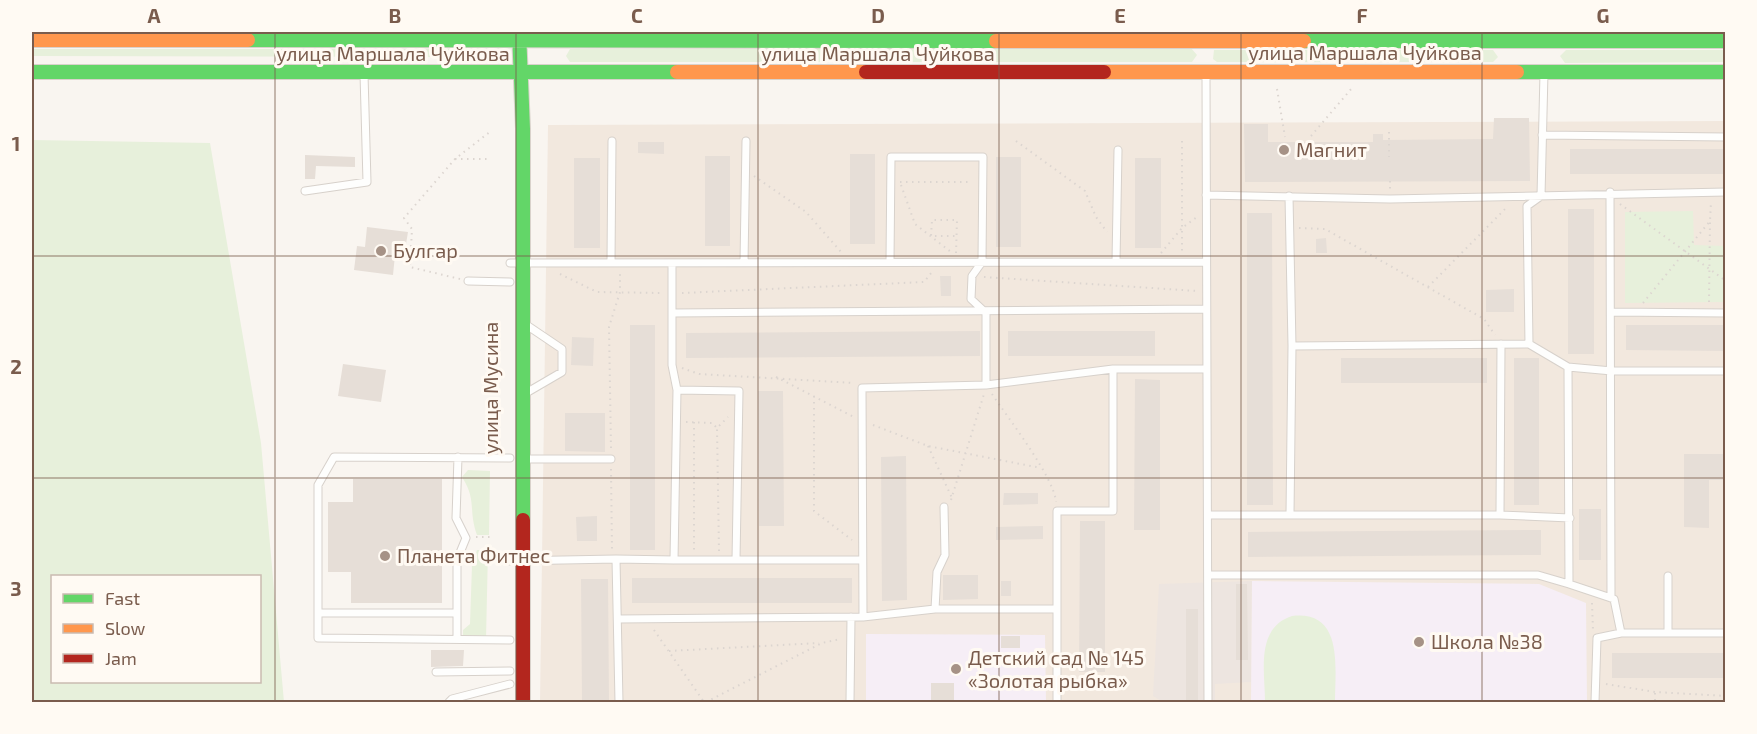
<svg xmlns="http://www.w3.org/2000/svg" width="1757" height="734" viewBox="0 0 1757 734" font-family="'Exo 2',sans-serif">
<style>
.residential{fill:#f2e8de}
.industrial{fill:#ede5e0}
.education{fill:#f6eef6}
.green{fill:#e7f0db;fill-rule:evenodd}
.building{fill:#e6ded7}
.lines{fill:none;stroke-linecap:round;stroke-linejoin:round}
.lane-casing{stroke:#d7d1cb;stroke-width:9}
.fast-casing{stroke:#d9d2cb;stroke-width:16}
.slow-casing{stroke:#d9d2cb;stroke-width:16}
.jam-casing{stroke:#d9d2cb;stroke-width:16}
.path{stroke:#dcd5d0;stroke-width:2;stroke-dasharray:1.5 4.5;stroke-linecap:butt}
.lane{stroke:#fefefd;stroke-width:7}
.fast{stroke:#63d668;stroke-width:14}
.slow{stroke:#ff974d;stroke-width:14}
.jam{stroke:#b3261e;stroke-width:14}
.grid{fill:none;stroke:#7a5c4d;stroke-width:1.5;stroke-opacity:0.55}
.poi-dot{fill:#a69286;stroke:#fffaf3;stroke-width:2}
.labels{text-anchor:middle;stroke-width:6;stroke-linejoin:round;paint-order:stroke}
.street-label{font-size:20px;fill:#7a5c4d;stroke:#fffaf3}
.poi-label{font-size:20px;fill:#7a5c4d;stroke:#fffaf3;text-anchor:start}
.neatline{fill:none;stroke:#7a5c4d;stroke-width:2}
.grid-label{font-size:20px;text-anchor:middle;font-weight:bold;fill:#7a5c4d}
</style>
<rect width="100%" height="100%" fill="#f9f5f0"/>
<path class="residential" d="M1725,121V702H540L548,125Z"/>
<path class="industrial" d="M1252,581L1251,682L1215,684V702H1163L1153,696L1159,584Z"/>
<path class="education" d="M1252,581L1539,584L1586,603L1587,702H1251Z
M866,634L1045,635L1046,702H866Z"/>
<path class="green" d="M1191,48L1197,55L1192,62H994L990,56L994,49Z
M32,49H462L467,53L466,56L461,57L32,56Z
M570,49H968L973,55L968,62H570L566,56Z
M1214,50H1493L1498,57L1493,62H1217L1213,59Z
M1566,50H1726L1725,62L1565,63L1560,56Z
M32,140L210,143L261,443L284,702H32ZM52,576H260V682H52Z
M1693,211L1694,245L1725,246V302L1625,303V212Z
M468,470L490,471L489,535H477C468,510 477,500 462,477Z
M477,550H488L486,639H471L463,635V630L470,624L472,565Z
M1292,616C1344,610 1335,668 1335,702H1265C1265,672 1255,628 1292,616Z"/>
<path class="building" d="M1494,118H1529L1530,181L1245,182L1244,124H1268V142H1373V134H1383V140L1493,139Z
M638,142H664V154L638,153Z
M1570,149H1725V174H1570Z
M850,154H875V244H850Z
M305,155L355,157V167L316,166L315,179H305Z
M705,156H730V246H705Z
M996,157H1021V247H996Z
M574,158H600V248H574Z
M1135,158H1161V248H1135Z
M1568,209H1594V354H1568Z
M1247,213H1272L1273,505H1247Z
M367,227L408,232L404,256L395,255L393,275L354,270L357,246L365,247Z
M1326,238L1327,253H1316V239Z
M940,276H951V296H941Z
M1514,289V312H1486V290Z
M630,325H655V550H630Z
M1626,325H1725V351L1626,350Z
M980,331V356L686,358V333Z
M1008,331H1155V356H1008Z
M572,337L594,338L593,366L571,365Z
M1341,358H1487V383H1341Z
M1514,358H1539V505H1514Z
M343,364L386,370L381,402L338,396Z
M1135,379L1160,380V530H1134Z
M758,391H783L784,526H759Z
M565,413H605V452L565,451Z
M1684,454H1725V480H1709V528L1684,527Z
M906,456L907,600L882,601L881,457Z
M353,479H442V603H351V572H328V502H353Z
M1004,493H1038V504L1003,505Z
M1579,509H1601V560H1579Z
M597,516V541H577L576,517Z
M1080,521H1105V672H1079Z
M1043,526V539L996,540V527Z
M1541,530V555L1248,557V532Z
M943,575H978V599L943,600Z
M632,578H852V603H632Z
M581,579H608L609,702H582Z
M1001,581H1011V596H1001Z
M1236,584H1247L1248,660H1236Z
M1186,609H1198V702H1186Z
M1001,636H1020V648H1001Z
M431,650H464L463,666L431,667Z
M1612,653H1725V678H1612Z
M931,683H954V702H931Z"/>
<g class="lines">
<g class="lane-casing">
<path id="lane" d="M1206,75L1208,702
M1542,135L1726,137
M305,191L367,182L364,74
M1610,192L1611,598
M1206,195L1390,199L1726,192
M1289,196L1292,346L1290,514
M890,262L891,157H983L982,262L972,276L971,299L986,313V385
M1116,262L1118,150
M510,263L1206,262
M611,263L612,141
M744,263L746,141
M468,281L510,282
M1611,312L1726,313
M673,313L1206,309
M525,324L562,349V372L526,393
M1529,344L1568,367L1612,371H1726
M1292,346L1529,344L1527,206L1541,196L1544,73
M1568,367L1569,584L1614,599L1621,633
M677,390L739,391L736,560
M524,459H611
M1208,515H1500L1570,518
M1500,515L1501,344
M616,559L674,560L677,390L672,365V263
M674,560H861
M510,561L616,559L619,702
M1209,575H1538L1569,584
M1668,576V633
M935,609L937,572L945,555L944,507
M318,613H457
M863,617L862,388L986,385L1113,369
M618,619L863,617L935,609H1056
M457,639V560L466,538L456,518L458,457
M510,640L318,638V485L334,457L510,458
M436,672L510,671
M449,702L452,699L510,684
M850,702L851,617
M1057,702V511H1113V369H1207
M1595,702L1597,638L1621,633H1726"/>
</g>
<g class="fast-casing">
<path id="fast" d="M519,32L523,129V520
M248,40L996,41
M1304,41H1726
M32,72H677
M1517,72H1726"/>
</g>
<g class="slow-casing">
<path id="slow" d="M32,40H248
M996,41H1304
M677,72H866
M1104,72H1517"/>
</g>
<g class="jam-casing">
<path id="jam" d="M866,72H1104
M523,520V702"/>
</g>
<path class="path" d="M1277,89L1285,137
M1389,132V157
M1311,136L1352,88
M1016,141L1085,191L1096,217L1107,232
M1182,141V253
M455,159H491
M754,176L806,212L842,253
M1390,181V191
M900,182H972
M901,185L915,224L951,252
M1620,204L1726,281
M1299,228L1325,229L1484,319L1495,335
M956,253L957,220H932L931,236H956
M1161,253L1182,228L1197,217
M560,274L597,292L661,293
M984,277L1197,291
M460,279L410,267L412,229L404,218L455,159L491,131
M1428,287L1507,207
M682,293L924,282L932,272
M1709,302L1710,221
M1643,303L1710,221L1711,201
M682,368L699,374L854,383
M776,377L854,417
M992,394C1008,418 1054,477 1056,502
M814,396V511L852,540
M686,422L712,423L717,428
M694,422V551
M873,425L928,446L1041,468
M928,446L952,498
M611,448L609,327L620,292V273
M611,469L612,550
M951,500L984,394
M476,537H493
M719,551L717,428L728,417
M1592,603L1593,630
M654,630L704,702
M669,651L819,643
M1606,684L1655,692L1726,696
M1655,693V702
M706,702L822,643L841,639"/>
<use href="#lane" class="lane"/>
<use href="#fast" class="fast"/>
<use href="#slow" class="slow"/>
<use href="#jam" class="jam"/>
</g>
<path class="grid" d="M275,32V702M516,32V702M758,32V702M999,32V702M1241,32V702M1482,32V702M32,256H1726M32,478H1726"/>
<g class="poi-dot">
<circle cx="1284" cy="150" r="6"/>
<circle cx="381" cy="251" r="6"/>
<circle cx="385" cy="556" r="6"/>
<circle cx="1419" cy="642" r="6"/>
<circle cx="956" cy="669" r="6"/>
</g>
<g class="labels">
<g class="street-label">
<text x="1365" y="60">улица Маршала Чуйкова</text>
<text x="393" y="61">улица Маршала Чуйкова</text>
<text x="878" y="61">улица Маршала Чуйкова</text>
<text transform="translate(491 388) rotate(-90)" y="7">улица Мусина</text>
</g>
<g class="poi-label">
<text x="1296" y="157">Магнит</text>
<text x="393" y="258">Булгар</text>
<text x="397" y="563">Планета Фитнес</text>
<text x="1431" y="649">Школа №38</text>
<text x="968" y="665">Детский сад № 145<tspan x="968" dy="23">«Золотая рыбка»</tspan></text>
</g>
</g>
<rect width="1757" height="734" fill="none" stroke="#fffaf3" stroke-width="66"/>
<rect x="51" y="575" width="210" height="108" fill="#fffaf3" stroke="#cabbb1" stroke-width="1.5"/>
<rect x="63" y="594" width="30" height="9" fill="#63d668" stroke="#cabbb1" stroke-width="1.5"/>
<text x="105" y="605" font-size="18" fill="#7a5c4d">Fast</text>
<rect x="63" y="624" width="30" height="9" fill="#ff974d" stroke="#cabbb1" stroke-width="1.5"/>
<text x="105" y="635" font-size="18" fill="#7a5c4d">Slow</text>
<rect x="63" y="654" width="30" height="9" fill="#b3261e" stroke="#cabbb1" stroke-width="1.5"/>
<text x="105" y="665" font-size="18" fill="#7a5c4d">Jam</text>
<rect x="33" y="33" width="1691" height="668" class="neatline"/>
<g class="grid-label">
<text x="154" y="23">A</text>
<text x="395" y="23">B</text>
<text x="637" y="23">C</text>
<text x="878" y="23">D</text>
<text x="1120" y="23">E</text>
<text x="1362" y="23">F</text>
<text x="1603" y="23">G</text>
<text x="16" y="151">1</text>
<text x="16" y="374">2</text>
<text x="16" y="596">3</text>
</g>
</svg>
